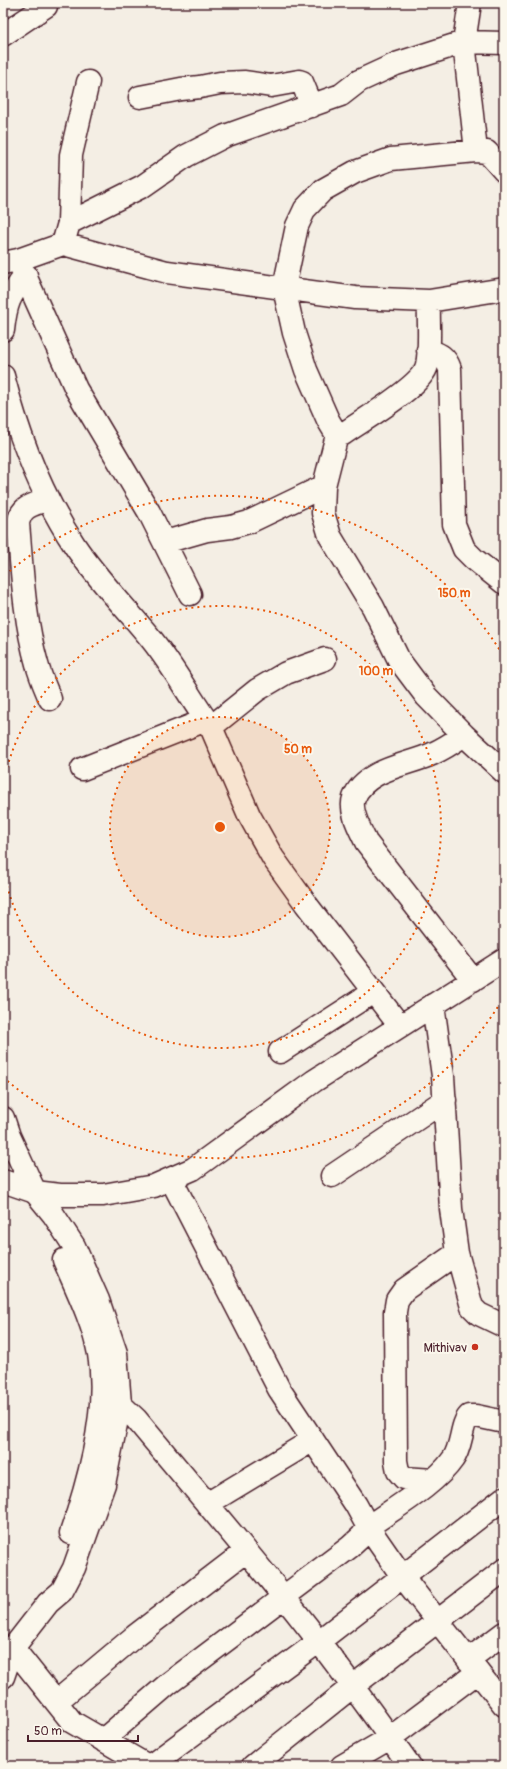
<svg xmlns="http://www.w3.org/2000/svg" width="507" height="1769" viewBox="0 0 507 1769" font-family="Pangolin,sans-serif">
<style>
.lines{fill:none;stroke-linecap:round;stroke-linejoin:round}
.minor-casing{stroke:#4a1f2b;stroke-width:25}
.major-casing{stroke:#4a1f2b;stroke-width:25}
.minor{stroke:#fbf7ec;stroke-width:22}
.major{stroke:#fbf7ec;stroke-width:22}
.ring{fill:none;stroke:#e8590c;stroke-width:2;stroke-dasharray:2 4}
.poi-dot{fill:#c8321e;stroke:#fbf7ec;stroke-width:1.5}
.labels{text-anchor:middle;stroke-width:4;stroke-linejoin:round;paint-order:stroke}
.poi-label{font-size:13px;fill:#4a1f2b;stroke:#fbf7ec;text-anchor:end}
.centre{fill:#e8590c;stroke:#fbf7ec;stroke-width:2}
.ring-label{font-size:12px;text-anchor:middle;font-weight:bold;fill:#e8590c;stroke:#fbf7ec;stroke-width:4;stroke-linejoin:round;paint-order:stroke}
</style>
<rect width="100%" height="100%" fill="#f4eee4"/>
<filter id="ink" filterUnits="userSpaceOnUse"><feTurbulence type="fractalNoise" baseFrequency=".025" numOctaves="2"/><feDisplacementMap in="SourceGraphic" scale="8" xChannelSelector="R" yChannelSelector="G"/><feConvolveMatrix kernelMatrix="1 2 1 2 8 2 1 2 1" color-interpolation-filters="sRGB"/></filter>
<g filter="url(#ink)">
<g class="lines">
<g class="minor-casing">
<path id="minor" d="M470,3L464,42L476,151
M3,35L46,6
M140,97L181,89L200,87L220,83L245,82L271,86L299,81L302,82L312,106
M69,223L71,155L88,82
M63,244L69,223L143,186L186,156L225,136L341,95L359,81L396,64L464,42L504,43
M18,260L76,389L149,512L190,594
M3,263L18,260L63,244L167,272L355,298L429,301L504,289
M429,301C428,322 431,345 427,365C423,386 361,421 343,434L337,435L324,486L323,513L330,536L373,607L399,660L426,696L464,735L504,772
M3,330C6,303 9,296 26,275
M428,350C440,354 446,357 450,369L454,524L464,549L474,559L504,583
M3,376C18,434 41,495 75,546C97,579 126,608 152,640C172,665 188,694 206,720L211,727L249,815L273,858L306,904L400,1026
M337,435L328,420L306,370L294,333L284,288L297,226L305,209L323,190L355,172L391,159L476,151L487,152L504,171
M48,499C32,506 22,505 18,523C22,570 24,619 37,664C40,676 45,687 50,699
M165,542L207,530L231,527L249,522L324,486
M211,727L257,690L286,673L325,659
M464,735C454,742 443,749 432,754C408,765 365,769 354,798C349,811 361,831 366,842L473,980
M82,769L206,720
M433,1005L443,1076L451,1209L457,1253L472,1307L479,1314L504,1326
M280,1052L373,992
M332,1176L445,1100
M171,1179L279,1389L356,1505L368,1527L402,1576L504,1705
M3,1181L35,1192L60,1195H103L154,1186L193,1169L314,1081L504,960
M105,1397L120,1404L136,1419C185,1478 235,1536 283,1596C328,1651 369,1708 410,1766
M433,1480L404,1478L398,1471L396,1461L395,1312L397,1300L404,1290L457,1253
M207,1504L313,1440
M3,1648H13L72,1722L148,1766
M468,1660L504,1633
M56,1702L135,1636L246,1551
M103,1740L168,1684L350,1547L362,1536L368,1527C394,1508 435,1485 453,1459C462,1447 461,1424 469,1416H476L504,1422
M150,1766L318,1642L504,1498
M253,1766L353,1686L504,1570
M342,1766L390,1738L478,1672"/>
</g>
<g class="major-casing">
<path id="major" d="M3,1118L9,1136L35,1192L53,1214L74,1246L98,1300L116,1353L120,1404L104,1484L74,1568L62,1591L48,1603L13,1648L3,1677
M64,1260C77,1290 93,1322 99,1354C109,1410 89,1481 71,1533"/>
</g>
<use href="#minor" class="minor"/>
<use href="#major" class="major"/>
</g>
</g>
<circle cx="220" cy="827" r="110" fill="#e8590c" fill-opacity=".12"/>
<g class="ring">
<circle cx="220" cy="827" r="110"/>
<path d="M3 785A221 221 0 1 1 3 869"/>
<path d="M504 997A331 331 0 0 1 5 1079M5 575A331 331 0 0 1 504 657"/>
</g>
<circle class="poi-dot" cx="475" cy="1347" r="4"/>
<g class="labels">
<g class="poi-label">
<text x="467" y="1352">Mithivav</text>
</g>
</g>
<circle cx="220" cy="827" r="6" class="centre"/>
<g class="ring-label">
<text x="454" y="597">150 m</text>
<text x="376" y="675">100 m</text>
<text x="298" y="753">50 m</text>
</g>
<rect width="507" height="1769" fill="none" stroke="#fbf7ec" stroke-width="16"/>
<rect x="8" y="8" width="491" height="1753" fill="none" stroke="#4a1f2b" stroke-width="1.5" filter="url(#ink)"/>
<path d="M28 1735v6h110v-6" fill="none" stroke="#4a1f2b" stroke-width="2"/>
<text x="34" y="1735" font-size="12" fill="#4a1f2b" stroke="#fbf7ec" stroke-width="3" paint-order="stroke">50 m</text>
</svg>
